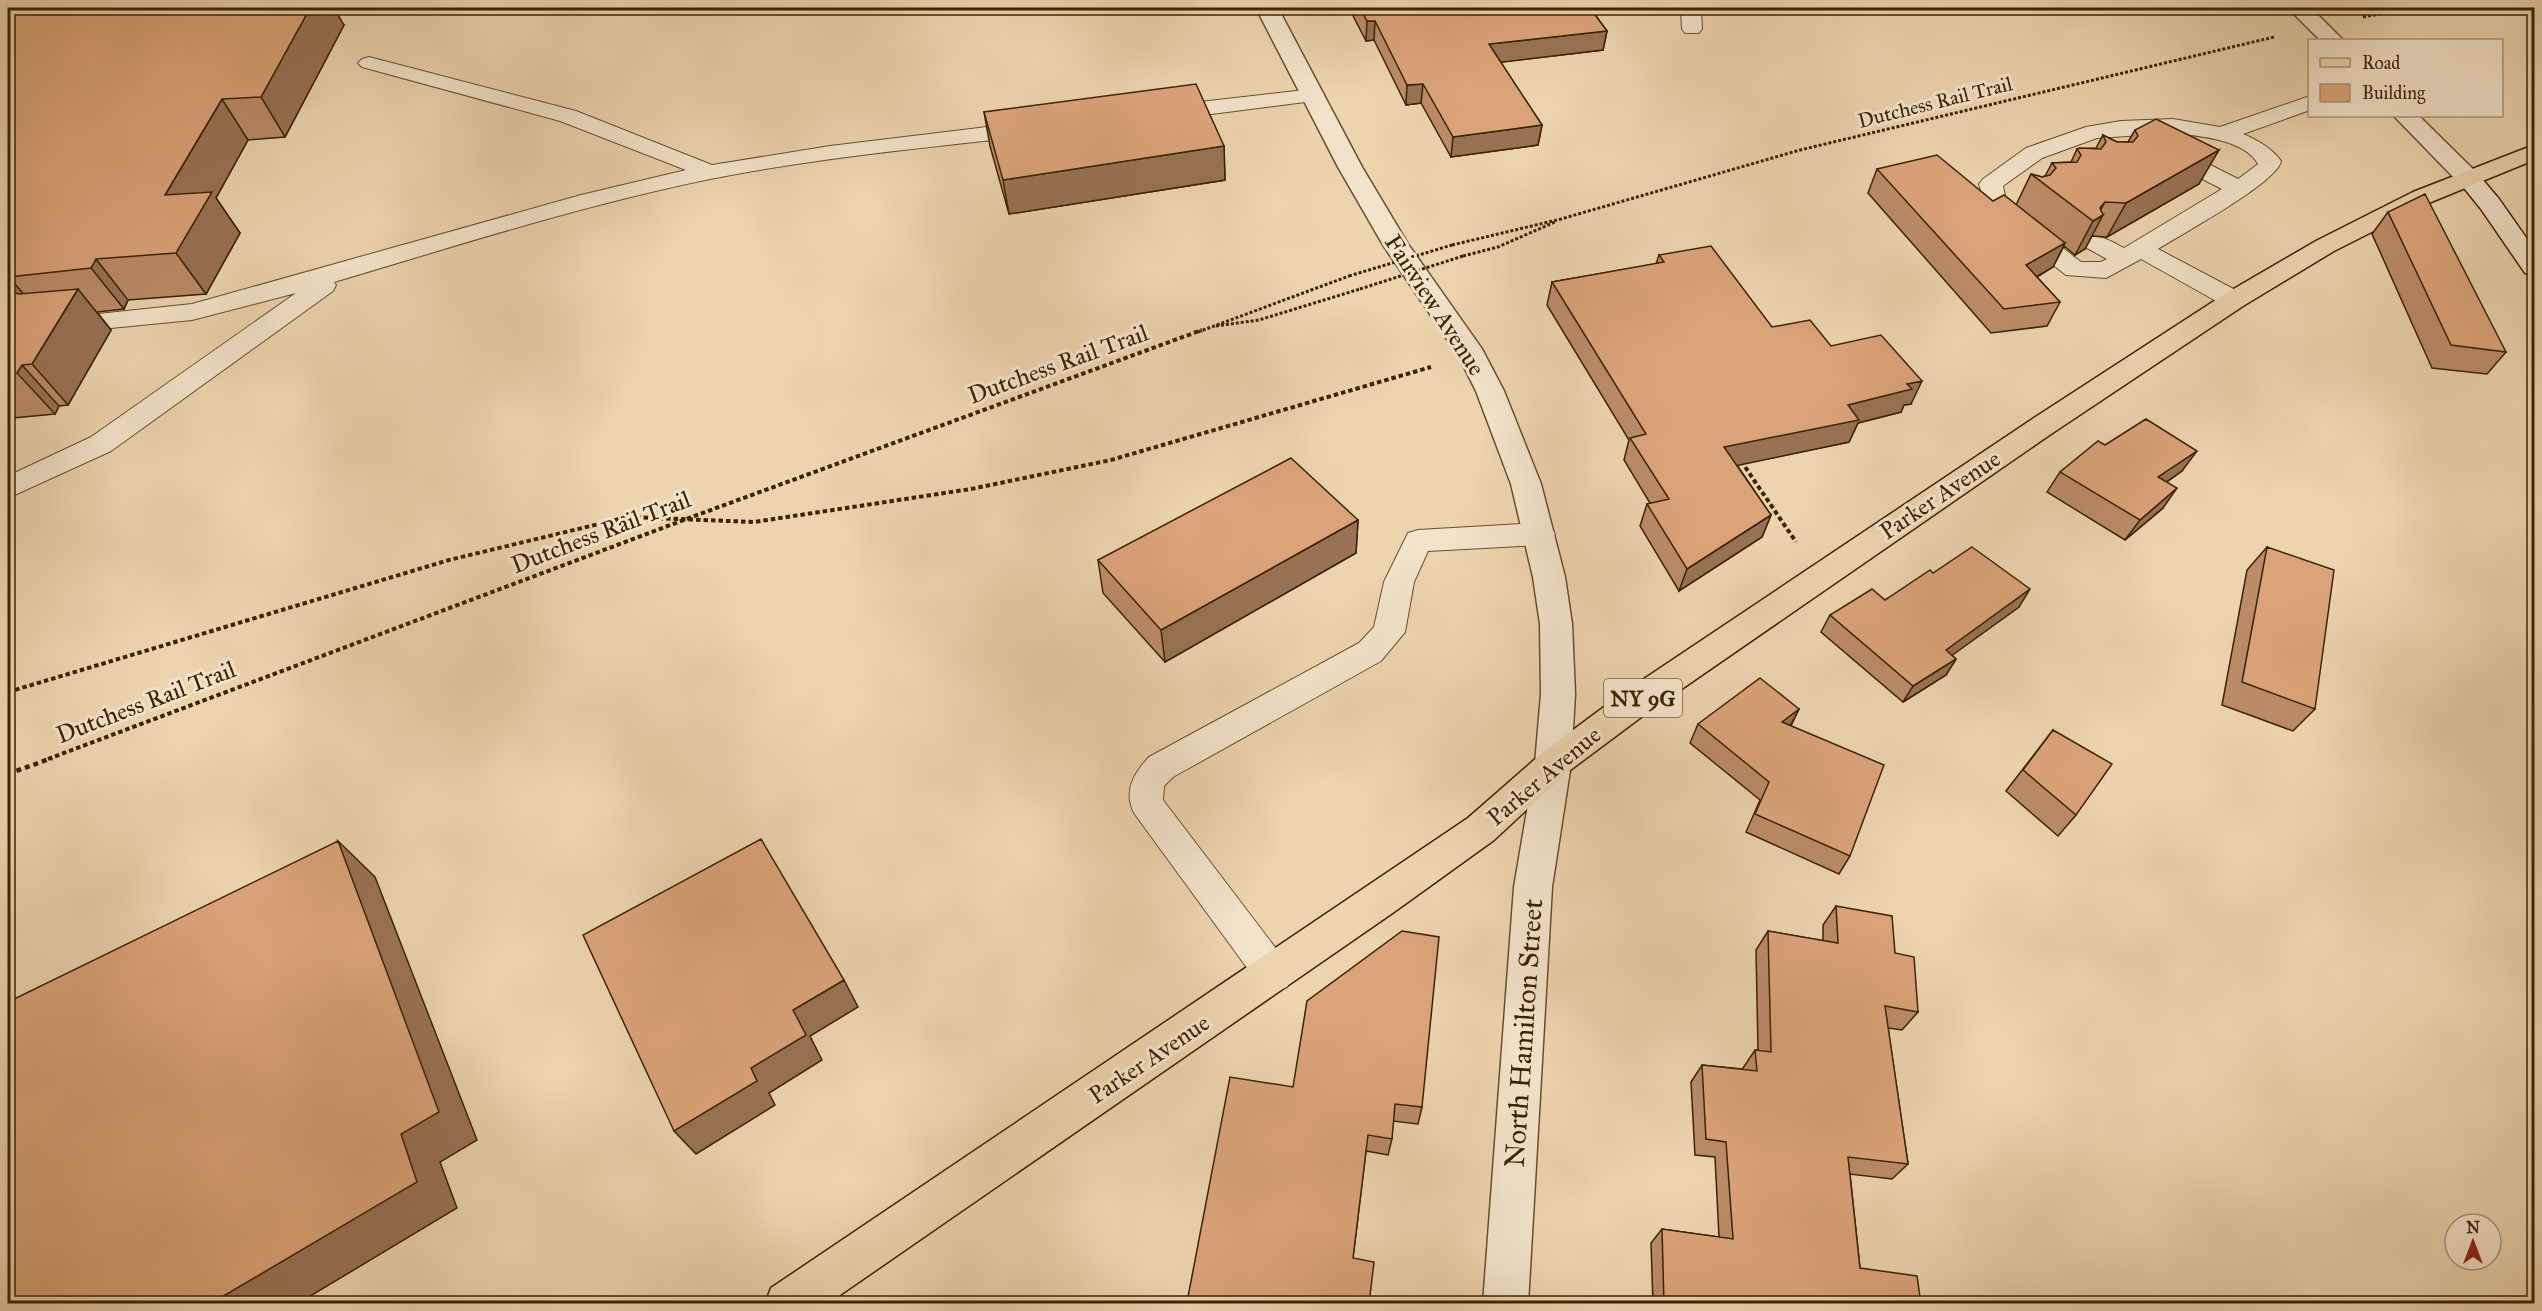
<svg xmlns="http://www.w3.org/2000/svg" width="2542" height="1311" viewBox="0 0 2542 1311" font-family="'IM FELL Great Primer',serif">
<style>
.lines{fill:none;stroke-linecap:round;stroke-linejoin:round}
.lane-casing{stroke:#674f2c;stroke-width:2}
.street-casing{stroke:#674f2c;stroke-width:3}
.secondary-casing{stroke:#3b2300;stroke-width:3}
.primary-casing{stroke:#3b2300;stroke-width:3}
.path-far2{stroke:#3b2300;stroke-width:3;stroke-dasharray:3 2;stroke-linecap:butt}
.path-far1{stroke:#3b2300;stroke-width:4;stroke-dasharray:4.5 3;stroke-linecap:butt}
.path{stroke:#3b2300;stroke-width:4.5;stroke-dasharray:5 4;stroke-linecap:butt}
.lane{fill:#f3e3cb;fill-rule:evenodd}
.street{fill:#f3e3cb;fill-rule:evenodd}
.secondary{fill:#f3e3cb;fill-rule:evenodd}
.primary{fill:#ecd4af;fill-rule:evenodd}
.path-bridge{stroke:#3b2300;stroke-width:3;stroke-dasharray:3 2;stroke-linecap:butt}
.wall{fill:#bc8c69;stroke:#3b2300;stroke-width:1.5}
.shaded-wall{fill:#997255;stroke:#3b2300;stroke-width:1.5}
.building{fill:#dba37a;stroke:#3b2300;stroke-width:1.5}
.labels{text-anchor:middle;stroke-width:6;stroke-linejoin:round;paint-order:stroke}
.far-street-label{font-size:20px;fill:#3b2300;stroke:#f3e3cb}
.shield{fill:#f3e3cb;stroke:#725d3d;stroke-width:1.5}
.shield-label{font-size:22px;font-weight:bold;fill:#3b2300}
.street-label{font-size:24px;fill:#3b2300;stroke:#f3e3cb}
.near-street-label{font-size:28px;fill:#3b2300;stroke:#f3e3cb}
</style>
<rect width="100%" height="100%" fill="#ecd4af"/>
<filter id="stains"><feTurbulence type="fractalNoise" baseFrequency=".00333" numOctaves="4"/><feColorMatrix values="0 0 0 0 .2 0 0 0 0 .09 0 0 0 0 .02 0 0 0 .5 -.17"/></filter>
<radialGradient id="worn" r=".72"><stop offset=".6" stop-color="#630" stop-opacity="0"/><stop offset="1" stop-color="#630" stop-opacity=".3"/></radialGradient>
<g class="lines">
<g class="lane-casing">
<path id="lane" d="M1681,8H1701L1702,29L1699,33H1685L1682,29Z
M369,57L576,111L712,165L830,146L1029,122L1037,124L1040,129L1037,134L1029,136C923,148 815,158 710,179C583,205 459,245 334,282L336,285L333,291L111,451L8,498V476L91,437L296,293L192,320L60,333L51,331L47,325L51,319L192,304L581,195L686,170L560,121L362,67L358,63L362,59Z
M1313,89L1321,90L1324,95L1321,100L1165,120L1157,118L1154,113L1157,108L1165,106Z
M2310,96V110L2243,134C2257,140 2272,148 2281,161C2278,182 2180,235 2158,249L2243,294L2247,300L2243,306L2234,308L2225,306L2141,259L2106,278L2066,275L1988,213L1979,184L1983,179L2026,148L2086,127L2121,121L2173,119L2220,127ZM2173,133C2199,136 2244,139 2258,164L2238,179L2175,147H2159L2156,152L2159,157L2222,189L2124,248C2112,242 2102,234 2087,238L2084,243L2087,248L2107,259L2101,262H2081L2007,205L2003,186L2042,158L2097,138Z
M1540,523L1550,526L1555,534L1550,542L1540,545L1428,551L1414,582L1405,632L1381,661L1173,777L1164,786L1163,800L1287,963L1293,975L1287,987L1274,992L1261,987L1134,813C1123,791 1134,773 1149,757L1359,643L1374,627L1384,582L1408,533L1418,530Z"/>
</g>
<g class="street-casing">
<path id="street" d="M1256,8H1278L1362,167L1408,244L1482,349L1504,391L1541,484L1565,577L1572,624L1575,694L1571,764L1552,887L1528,1304H1483L1514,887L1535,764L1541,694L1540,624L1533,577L1511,484L1476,391L1459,357L1383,245L1338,167Z
M2288,8H2311L2343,40H2320Z
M2394,116H2419L2477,173L2480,178L2477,183L2468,185L2459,183Z"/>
</g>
<g class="secondary-casing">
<path id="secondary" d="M2468,171L2477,173L2499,199L2534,249V275L2525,273L2481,209L2456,178L2459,173Z"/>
</g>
<g class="primary-casing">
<path id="primary" d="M2534,145V160L2431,202L2334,251L2243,306L2051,434L1644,715L1565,774L1494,840L1394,912L827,1304H765L771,1288L1468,818L1541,754L1620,695L2031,420L2225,294L2316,241L2413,192Z"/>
</g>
<path class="path-far2" d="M2363,17L2413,8
M1452,245L1561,219L1800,150L2274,37
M1463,256L1498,247L1555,222
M1216,326L1259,320L1360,289
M1198,332L1349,276"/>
<path class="path-far1" d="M1741,461L1796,542
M8,692L449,560L628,517L754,522L971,489L1111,460L1431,367
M48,759L689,518L1202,330"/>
<path class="path" d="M8,774L52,758"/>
<use href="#lane" class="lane"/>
<use href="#street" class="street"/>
<use href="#secondary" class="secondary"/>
<use href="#primary" class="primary"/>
<path class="path-bridge" d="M1349,276L1452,245
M1360,289L1463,256"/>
</g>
<path class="wall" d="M8,8L344,25L285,137L248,140L216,198L240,233L206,294L128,300L124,309L97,312L111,330L68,405L59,406L55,414L13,418L8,427Z
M1349,8H1590L1607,31L1603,50L1500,62L1542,125L1538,145L1451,157L1421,103L1406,105L1374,40L1366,41Z
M984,112L1224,146L1225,180L1009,214L990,146Z
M2135,130L2199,184L2107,237L2092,236L2085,249L2075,255L2064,246L2053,267L2037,277L2060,302L2047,326L1991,333L1868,193L1877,169L1993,201L2016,205L2031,174L2042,177L2045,176L2052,163L2071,162L2077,149L2096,148L2103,135L2117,142H2128Z
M2388,212L2506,352L2487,374L2432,368L2372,234Z
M1659,255L1772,327L1831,346L1911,404L1904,405L1901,412L1858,423L1849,442L1737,465L1771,515L1762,537L1679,591L1640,526L1647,504L1650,503L1624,460L1629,440L1547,305L1552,282L1656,264Z
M2105,445L2182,471L2167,482L2163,508L2125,540L2047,492L2060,472Z
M1358,520L1356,553L1165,662L1103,593L1098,560Z
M2267,547L2315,709L2293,731L2222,705L2247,570Z
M1933,573L2019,607L1952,655L1956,659L1946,675L1903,702L1821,632L1830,615L1885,600Z
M1799,709L1791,726L1850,856L1839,874L1746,832L1760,800L1690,743L1698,724Z
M2053,730L2076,815L2058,836L2006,791Z
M1836,906L1895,953L1918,1012L1902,1030L1888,1028L1908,1164L1892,1179L1850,1174L1860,1268L1921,1304H1653L1651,1243L1662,1229L1719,1237L1715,1157L1695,1155L1691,1082L1702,1065L1743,1069V1068L1755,1050H1758L1756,950L1768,931L1823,941V925Z
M1293,1087L1422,1107L1418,1124L1393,1121L1392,1139L1388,1155L1366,1151L1353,1258L1369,1304H1189L1188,1297Z"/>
<path class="shaded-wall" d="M310,8H334L344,25L285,137L261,97Z
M1367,21H1375L1374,40L1366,41Z
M1607,31L1603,50L1487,64L1489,44Z
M1423,84L1421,103L1406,105L1407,85Z
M222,99L248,140L216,198L240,233L206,294L176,253L165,195Z
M1542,125L1538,145L1451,157L1453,137Z
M1224,146L1225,180L1009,214L1003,180Z
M2219,150L2199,184L2107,237L2126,203Z
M2105,202L2095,220L2103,215L2085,249L2075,255L2100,208Z
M2065,243L2053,267L2014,290L2026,265Z
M96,259L128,300L124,309L91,268Z
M9,277L44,318L40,326L8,289V279Z
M78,289L111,330L68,405L32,364Z
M22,365L59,406L55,414L17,373Z
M1922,381L1911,404L1904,405L1901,412L1858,423L1849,442L1716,470L1724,447L1907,384Z
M8,412L13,418L8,427Z
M2197,451L2182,471L2144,497L2158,477Z
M2177,488L2163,508L2125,540L2140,520Z
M1771,515L1762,537L1679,591L1687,569Z
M1358,520L1356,553L1165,662L1161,630Z
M2030,589L2019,607L1936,667L1946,650Z
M1956,659L1946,675L1903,702L1913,686Z
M1799,709L1789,728L1782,722Z
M338,841L375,877L477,1140L440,1162L457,1208L297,1304H210L401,1134Z
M844,980L858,1007L810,1036L822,1060L769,1093L775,1105L696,1154L674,1131L751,1068L793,1010Z"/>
<path class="building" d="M8,8H310L261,97L222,99L165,195L212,192L176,253L96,259L91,268L9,277L8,279Z
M1360,8H1590L1607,31L1489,44L1542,125L1453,137L1423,84L1407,85L1375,21H1367Z
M1196,84L1224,146L1003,180L984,112Z
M2156,119L2219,150L2126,203L2105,202L2100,208L2103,215L2093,221L2031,174L2042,177L2050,175L2056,168L2052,163L2077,162L2081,155L2077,149L2080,148L2101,149L2106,142L2103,135L2117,142H2133L2138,136L2135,130Z
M1937,155L1993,201L2004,195L2065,243L2026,265L2060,302L2004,309L1877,169Z
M2425,194L2506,352L2451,345L2388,212Z
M1711,246L1772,327L1810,320L1831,346L1881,335L1922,381L1907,384L1912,389L1848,405L1859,420L1724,447L1771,515L1687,569L1647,504L1669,499L1630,438L1646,434L1552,282L1664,262L1659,255Z
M8,289L10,292L19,294L78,289L32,364L22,365L17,373L8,374Z
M2146,419L2197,451L2158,477L2177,488L2140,520L2060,472L2098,441L2105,445Z
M1291,458L1358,520L1161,630L1098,560Z
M1972,547L2030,589L1946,650L1956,659L1913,686L1830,615L1872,589L1885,600L1930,570L1933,573Z
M2267,547L2334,570L2315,709L2242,682Z
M1760,678L1799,709L1782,722L1884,765L1850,856L1755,814L1769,782L1698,724Z
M2053,730L2112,764L2076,815L2023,770Z
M761,839L844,980L793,1010L806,1035L751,1068L757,1081L674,1131L583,935Z
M338,841L439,1112L401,1134L417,1182L210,1304H8V1002Z
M1836,906L1892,916L1895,953L1914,957L1918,1012L1885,1006L1908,1164L1848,1157L1860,1268L1917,1276L1921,1304H1664L1662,1229L1733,1239L1726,1142L1706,1139L1702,1065L1757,1071L1755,1050L1771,1052L1768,931L1838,943Z
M1402,931L1439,937L1422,1107L1395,1104L1392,1139L1368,1135L1353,1258L1374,1262L1369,1304H1192L1193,1298L1188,1297L1230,1077L1293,1087L1307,1001Z"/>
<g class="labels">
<g class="far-street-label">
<text transform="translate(1935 102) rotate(-14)" y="7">Dutchess Rail Trail</text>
</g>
<rect class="shield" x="1604" y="679" width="78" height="38" rx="4.5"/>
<g class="shield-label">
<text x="1643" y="706">NY 9G</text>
</g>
<g class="street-label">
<text transform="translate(1435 305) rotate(57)" y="8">Fairview Avenue</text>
<text transform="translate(1058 364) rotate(-20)" y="8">Dutchess Rail Trail</text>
<text transform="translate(1940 495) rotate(-34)" y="8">Parker Avenue</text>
<text transform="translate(601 532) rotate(-21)" y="8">Dutchess Rail Trail</text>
<text transform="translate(146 702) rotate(-21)" y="8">Dutchess Rail Trail</text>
<text transform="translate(1544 776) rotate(-40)" y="8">Parker Avenue</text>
<text transform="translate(1149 1059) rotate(-34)" y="8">Parker Avenue</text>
</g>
<g class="near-street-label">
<text transform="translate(1523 1033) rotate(-86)" y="10">North Hamilton Street</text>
</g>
</g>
<rect width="2542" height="1311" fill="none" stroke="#ecd4af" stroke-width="30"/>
<rect x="9" y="9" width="2524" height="1293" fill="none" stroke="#3b2300" stroke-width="3"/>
<rect x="15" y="15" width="2512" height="1281" fill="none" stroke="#3b2300" stroke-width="1.5"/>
<rect x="2308" y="39" width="195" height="78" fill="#f3e3cb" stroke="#a9967a" stroke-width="1.5"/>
<rect x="2320" y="58" width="30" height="9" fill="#ecd4af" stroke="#a9967a" stroke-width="1.5"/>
<text x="2362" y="69" font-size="18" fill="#3b2300">Road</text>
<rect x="2320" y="84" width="30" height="18" fill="#dba37a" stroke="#a9967a" stroke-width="1.5"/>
<text x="2362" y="99" font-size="18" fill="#3b2300">Building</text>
<g transform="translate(2473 1242)"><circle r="28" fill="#f3e3cb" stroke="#a9967a" stroke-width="1.5"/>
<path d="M0-4.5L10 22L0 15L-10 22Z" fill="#8f2418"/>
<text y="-9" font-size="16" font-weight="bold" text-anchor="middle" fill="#3b2300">N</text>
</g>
<rect width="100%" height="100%" filter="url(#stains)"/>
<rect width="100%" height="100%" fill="url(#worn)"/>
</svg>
